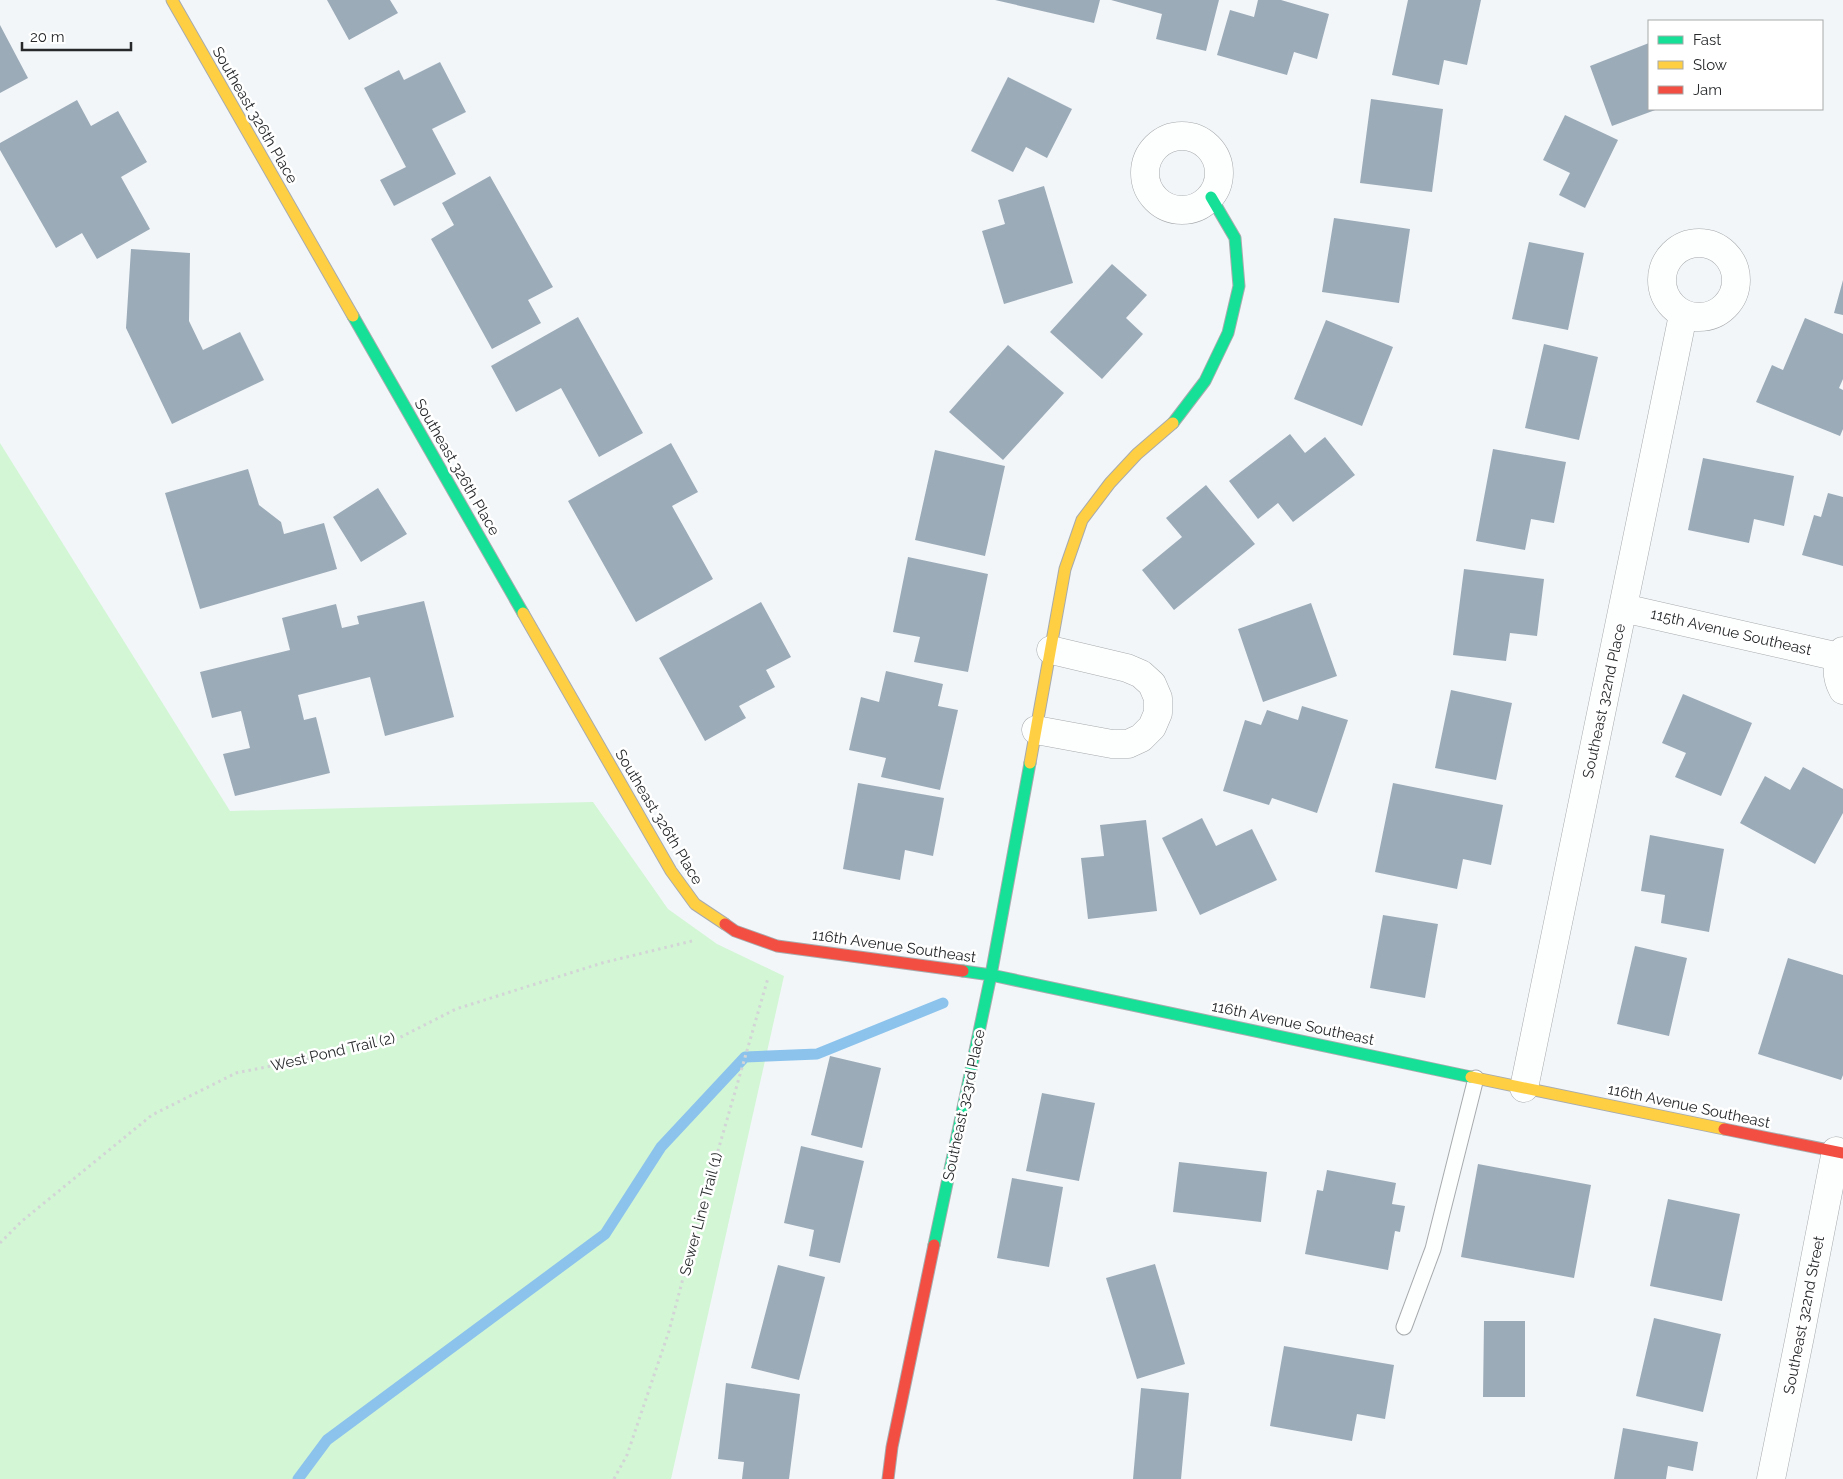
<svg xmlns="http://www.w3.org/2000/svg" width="1843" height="1479" viewBox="0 0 1843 1479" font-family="Raleway,sans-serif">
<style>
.green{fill:#d3f6d5}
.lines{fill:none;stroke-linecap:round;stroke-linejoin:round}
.stream{stroke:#8cc3ec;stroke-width:11}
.building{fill:#9cabb8}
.lane-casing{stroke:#a8abad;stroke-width:17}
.street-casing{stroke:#a8abad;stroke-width:29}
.fast-casing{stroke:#a8abad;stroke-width:13}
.slow-casing{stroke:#a8abad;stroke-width:13}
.jam-casing{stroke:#a8abad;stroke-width:13}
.path{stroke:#d3d4d6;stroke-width:3;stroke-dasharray:2.5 4;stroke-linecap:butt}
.lane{stroke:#fdfefe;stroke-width:15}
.street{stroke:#fdfefe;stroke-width:28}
.fast{stroke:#16e098;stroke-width:11}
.slow{stroke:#ffcf43;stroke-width:11}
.jam{stroke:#f24e42;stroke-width:11}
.labels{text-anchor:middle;stroke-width:5;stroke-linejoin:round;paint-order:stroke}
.street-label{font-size:15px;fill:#26282a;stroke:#fff}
</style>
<rect width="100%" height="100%" fill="#f2f6f9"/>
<path class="green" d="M0,443L230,811L593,802L668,909L717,944L784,976L671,1479H0Z"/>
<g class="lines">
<path class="stream" d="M298,1479L327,1440L605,1234L661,1147L745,1057L817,1054L943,1003"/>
</g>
<path class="building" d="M327,0H390L398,13L349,40Z
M995,0H1100L1094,23Z
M1111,0H1219L1206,51L1156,39L1162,14Z
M1258,0H1281L1329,14L1317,59L1294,52L1287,75L1217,55L1230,10L1254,17Z
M1408,0H1481L1467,65L1444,60L1439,85L1392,75Z
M0,25L28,78L0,93Z
M1649,43V109H1658L1612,126L1590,66Z
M440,62L466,112L432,129L456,174L394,206L380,180L406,167L364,88L399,70L404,80Z
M1008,77L1072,109L1047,158L1026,147L1013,172L971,151Z
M1371,99L1443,109L1432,192L1360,183Z
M77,100L91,126L118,111L147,162L121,177L150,229L97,259L82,233L56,248L0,150V143Z
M1565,115L1618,140L1585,208L1559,195L1570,173L1543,160Z
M490,176L553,287L528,300L541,323L492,349L431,239L454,225L442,203Z
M1044,186L1073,283L1004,304L982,231L1005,224L998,200Z
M1334,218L1410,229L1399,303L1322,292Z
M1529,242L1584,253L1568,330L1512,319Z
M131,249L190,253L189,321L203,350L240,332L264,380L172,424L126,328Z
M1112,264L1147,295L1126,318L1143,334L1102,379L1050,332Z
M1843,280V315L1834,313Z
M578,317L643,433L599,457L561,388L516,412L491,366Z
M1805,318L1843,334V379L1839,388L1843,390V429L1840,436L1756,402L1772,365L1783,370Z
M1326,320L1393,347L1362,426L1294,399Z
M1544,344L1598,357L1579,440L1525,428Z
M1008,345L1064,393L1003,460L949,412Z
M1290,434L1305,453L1325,437L1355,475L1293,522L1278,503L1258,519L1229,481Z
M671,443L698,492L672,506L713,579L636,622L568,501Z
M1493,449L1566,462L1554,523L1531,519L1525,550L1476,541Z
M935,450L1005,466L985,556L915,540Z
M1703,458L1794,476L1784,526L1754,519L1749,543L1688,530Z
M248,469L259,505L281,522L284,534L324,523L337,569L200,609L165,493Z
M1206,485L1255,544L1174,610L1142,570L1182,537L1166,518Z
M378,488L407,534L361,562L333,517Z
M1828,493L1843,497V566L1802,555L1814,515L1821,517Z
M908,557L988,574L968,672L914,662L920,637L893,632Z
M1464,569L1544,579L1537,636L1510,633L1506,661L1453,655Z
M424,601L454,717L385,736L370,677L298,695L304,720L316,717L330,773L235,796L223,754L250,748L241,711L212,718L200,672L290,650L282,618L336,604L342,628L359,624L357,616Z
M761,602L791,657L766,670L775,687L739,706L746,718L705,741L659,658Z
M1311,603L1337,676L1263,702L1238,629Z
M886,671L943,684L938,706L958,710L940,790L881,777L886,758L849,750L861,697L879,702Z
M1451,690L1512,703L1496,780L1435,768Z
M1683,694L1752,723L1721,796L1675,777L1686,753L1662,743Z
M1302,706L1348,720L1317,813L1272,798L1269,805L1223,791L1245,720L1261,725L1267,710L1298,720Z
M1803,767L1843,789V813L1815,864L1740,823L1765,776L1790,790Z
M858,783L944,798L933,856L905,850L900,880L843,869Z
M1393,783L1503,805L1491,865L1463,859L1457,889L1375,872Z
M1202,818L1216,846L1252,829L1277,880L1200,915L1162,838Z
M1146,820L1157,911L1088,919L1081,858L1104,856L1100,825Z
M1650,835L1724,849L1709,932L1661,923L1665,895L1641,891Z
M1383,915L1438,924L1425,998L1370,988Z
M1635,946L1687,958L1669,1036L1617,1024Z
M1788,958L1843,975V1075L1841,1080L1758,1054Z
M830,1056L881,1068L862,1148L811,1135Z
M1042,1093L1095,1103L1079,1181L1026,1171Z
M801,1146L864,1161L840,1263L809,1256L814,1230L784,1223Z
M1179,1162L1267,1172L1261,1222L1173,1212Z
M1478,1164L1591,1185L1574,1278L1461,1257Z
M1327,1170L1396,1183L1392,1204L1405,1206L1400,1232L1395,1231L1388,1270L1305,1254L1317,1190L1323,1191Z
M1012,1178L1063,1187L1049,1267L997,1258Z
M1668,1199L1740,1214L1722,1301L1650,1286Z
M1155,1264L1185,1364L1137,1379L1106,1278Z
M778,1265L825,1277L799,1380L751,1368Z
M1654,1318L1721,1334L1703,1412L1636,1396Z
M1484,1321H1525V1397H1483Z
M1284,1346L1394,1365L1385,1419L1357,1414L1352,1441L1270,1426Z
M726,1383L800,1394L789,1479H742L744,1462L718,1459Z
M1141,1388L1189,1393L1181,1479H1133Z
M1623,1428L1698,1442L1693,1471L1668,1466L1666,1479H1614Z"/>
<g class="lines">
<g class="lane-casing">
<path id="lane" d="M1404,1327L1433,1249L1476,1078"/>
</g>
<g class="street-casing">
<path id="street" d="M1145 173a37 37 0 1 1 74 0a37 37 0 1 1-74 0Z
M1662 280a37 37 0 1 1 74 0a37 37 0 1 1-74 0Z
M1623,608L1839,657
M1843,651C1836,664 1836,677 1843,690
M1036,730L1112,744H1128L1141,738L1152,727L1158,713V698L1152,684L1141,674L1127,668L1051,650
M1524,1088L1683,315
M1771,1479L1800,1336L1836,1151"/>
</g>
<g class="fast-casing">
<path id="fast" d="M353,316L523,613
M1173,423L1205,381L1228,333L1239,286L1235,238L1211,197
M963,971L991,975L1471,1077
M934,1245L991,975L1030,763"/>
</g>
<g class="slow-casing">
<path id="slow" d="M172,0L353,316
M523,613L671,871L695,904L725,924
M1030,763L1065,569L1082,520L1110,483L1137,454L1173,423
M1471,1077L1724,1129"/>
</g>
<g class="jam-casing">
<path id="jam" d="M725,924L735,931L777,946L963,971
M1724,1129L1843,1153
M888,1479L892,1447L934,1245"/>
</g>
<path class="path" d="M0,1243L22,1221L152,1115L236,1073L391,1042L456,1009L602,963L692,941
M614,1479L627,1455L669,1331L706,1192L768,978"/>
<use href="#lane" class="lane"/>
<use href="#street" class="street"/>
<use href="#fast" class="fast"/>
<use href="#slow" class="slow"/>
<use href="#jam" class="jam"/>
</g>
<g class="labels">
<g class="street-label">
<text transform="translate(255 115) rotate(60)" y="5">Southeast 326th Place</text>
<text transform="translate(457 467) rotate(60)" y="5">Southeast 326th Place</text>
<text transform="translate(1731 632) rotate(13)" y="5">115th Avenue Southeast</text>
<text transform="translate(1604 701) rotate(-78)" y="5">Southeast 322nd Place</text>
<text transform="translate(659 817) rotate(59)" y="5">Southeast 326th Place</text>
<text transform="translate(894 946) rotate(8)" y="5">116th Avenue Southeast</text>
<text transform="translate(1293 1023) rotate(12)" y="5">116th Avenue Southeast</text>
<text transform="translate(333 1052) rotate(-13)" y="5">West Pond Trail (2)</text>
<text transform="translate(964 1105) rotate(-78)" y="5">Southeast 323rd Place</text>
<text transform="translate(1689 1106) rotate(12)" y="5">116th Avenue Southeast</text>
<text transform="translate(701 1214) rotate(-75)" y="5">Sewer Line Trail (1)</text>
<text transform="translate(1804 1315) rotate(-79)" y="5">Southeast 322nd Street</text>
</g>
</g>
<rect x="1648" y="20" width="175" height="90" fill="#ffffff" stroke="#a8a9aa"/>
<rect x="1658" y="36" width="25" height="8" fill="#16e098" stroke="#a8a9aa"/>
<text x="1693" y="45" font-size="15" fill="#26282a">Fast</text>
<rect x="1658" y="61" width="25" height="8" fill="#ffcf43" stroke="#a8a9aa"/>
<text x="1693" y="70" font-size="15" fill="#26282a">Slow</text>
<rect x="1658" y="86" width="25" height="8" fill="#f24e42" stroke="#a8a9aa"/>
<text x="1693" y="95" font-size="15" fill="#26282a">Jam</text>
<path d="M22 42v8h109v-8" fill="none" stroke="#26282a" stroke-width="2.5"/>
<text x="30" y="42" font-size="15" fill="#26282a" stroke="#ffffff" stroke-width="4" paint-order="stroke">20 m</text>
</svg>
